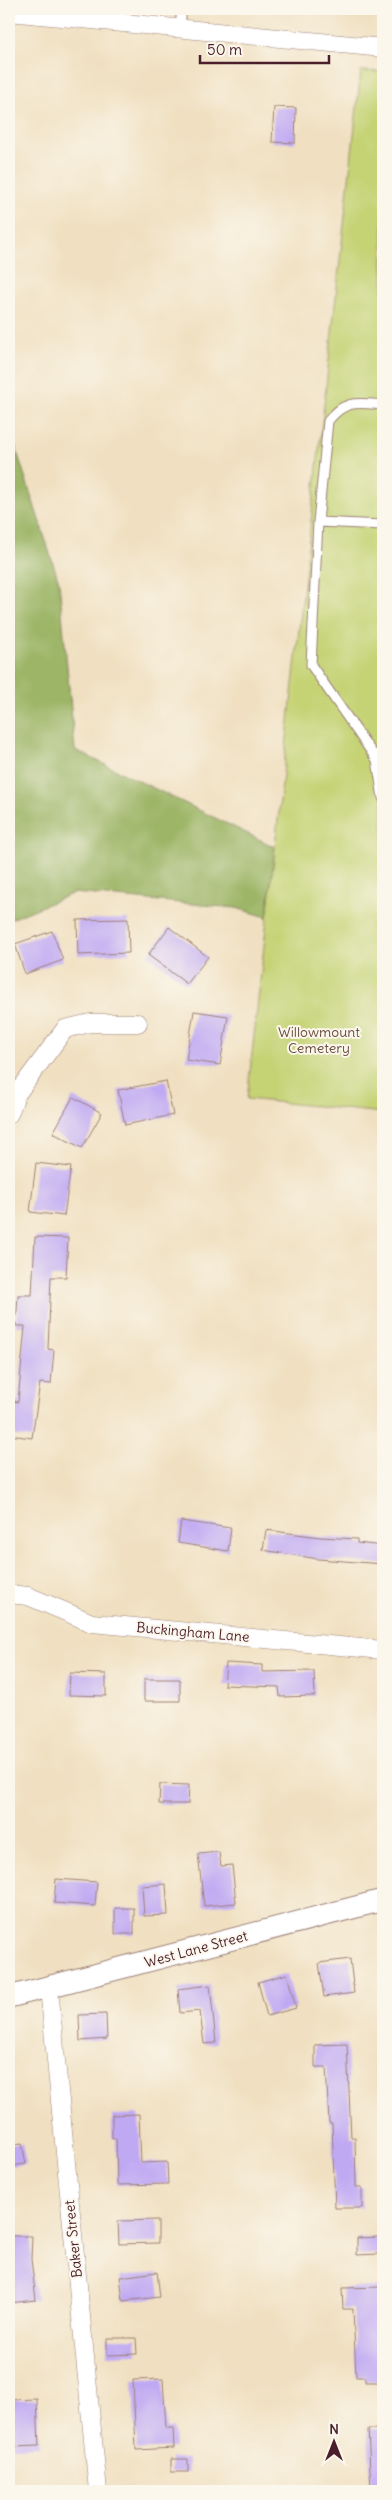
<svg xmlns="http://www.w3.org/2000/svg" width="392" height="2500" viewBox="0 0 392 2500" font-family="Delius,sans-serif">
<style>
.green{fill:#c5d375;stroke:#887950}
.forest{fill:#9cb566;stroke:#736a48}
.building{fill:#c0a9f3}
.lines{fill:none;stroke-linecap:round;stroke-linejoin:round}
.service-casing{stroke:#9d8076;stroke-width:11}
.minor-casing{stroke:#9d8076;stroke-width:19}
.tertiary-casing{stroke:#9d8076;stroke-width:23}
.service{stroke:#fff;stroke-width:9}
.minor{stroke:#fff;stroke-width:18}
.tertiary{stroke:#fff;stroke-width:21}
.labels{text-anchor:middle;stroke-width:4;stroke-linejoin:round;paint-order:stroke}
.park-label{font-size:14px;fill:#694c3e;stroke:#fbf7ec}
.street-label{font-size:14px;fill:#4a1f2b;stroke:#fbf7ec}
</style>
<rect width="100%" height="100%" fill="#fbf7ec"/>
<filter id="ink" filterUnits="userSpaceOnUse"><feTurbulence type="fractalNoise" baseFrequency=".02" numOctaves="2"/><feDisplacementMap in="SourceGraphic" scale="10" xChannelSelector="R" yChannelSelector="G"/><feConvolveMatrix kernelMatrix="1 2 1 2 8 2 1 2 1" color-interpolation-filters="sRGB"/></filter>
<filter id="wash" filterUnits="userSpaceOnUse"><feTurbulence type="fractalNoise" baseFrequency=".0096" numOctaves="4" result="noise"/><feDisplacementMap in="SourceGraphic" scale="20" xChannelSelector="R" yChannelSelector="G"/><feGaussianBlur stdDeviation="1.12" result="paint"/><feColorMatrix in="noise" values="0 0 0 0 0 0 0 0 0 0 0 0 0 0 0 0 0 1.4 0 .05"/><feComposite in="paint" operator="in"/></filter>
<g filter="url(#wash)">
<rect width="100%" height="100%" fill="#f0e0c1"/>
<path class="green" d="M361,71L383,72V1113L247,1099Z"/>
<path class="forest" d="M9,427L59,582L75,750L275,847L267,917L236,908L74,893L9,920Z"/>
<g id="blocks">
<path class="building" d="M274,107L296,108L295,143L272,142Z
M128,919L129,953L78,955L77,920Z
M169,927L208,957L187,984L148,955Z
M52,931L63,960L25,974L15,944Z
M194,1011L228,1016L220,1065L186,1060Z
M166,1081L173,1115L125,1125L118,1090Z
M73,1097L102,1113L82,1148L53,1133Z
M36,1163L71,1167L64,1216L30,1212Z
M35,1237L68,1238L66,1277H51L48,1349L54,1350L51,1384L40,1383L32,1438L9,1435V1401L18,1402L25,1326H16L18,1295H32Z
M181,1521L231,1528L228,1551L178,1543Z
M266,1530L320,1537L357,1539V1543L383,1546V1564L318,1559L263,1550Z
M226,1663L262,1665V1672L314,1671L315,1696L280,1697L279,1687L224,1685Z
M70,1673L106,1674V1696L69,1695Z
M144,1679H180V1701H144Z
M160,1784L189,1785L188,1804H159Z
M219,1852L221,1866L232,1865L236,1903L204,1906L198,1854Z
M56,1879L97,1882L95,1906L54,1903Z
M166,1884L168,1915L144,1916L142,1886Z
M115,1908H134V1934H115Z
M350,1959L354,1993L324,1997L319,1963Z
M287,1974L296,2008L267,2016L258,1982Z
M210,1985L216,2043L204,2044L200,2011L180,2013L178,1989Z
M106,2014L107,2039L80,2041L79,2015Z
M347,2044L351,2138H355L356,2187H362V2208H335L332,2123H329L326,2067H315V2045Z
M139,2114L141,2163L167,2162L168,2184L117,2185L116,2138H112V2115Z
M22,2143L26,2164L9,2166V2145Z
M158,2220V2243L119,2244L118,2221Z
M9,2236H32L31,2259L36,2300L9,2303Z
M379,2237V2254L357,2255V2238Z
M157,2272L160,2297L123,2301L120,2277Z
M383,2287V2382H365V2377H356L353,2309H343L342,2288Z
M107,2338H136L137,2354L107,2355Z
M163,2379L166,2428H173L174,2448L136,2450L133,2380Z
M37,2399L39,2446L12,2447V2440H9V2400Z
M368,2429H383V2491H371Z
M171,2459H188V2472H171Z"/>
</g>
</g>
<g filter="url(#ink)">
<use href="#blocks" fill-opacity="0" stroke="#9d8076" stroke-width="1"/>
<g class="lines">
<g class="service-casing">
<path id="service" d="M181,28V9
M318,522L383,525
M383,745L377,760L383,798
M377,760L311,665L318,522L328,421C345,399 358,403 383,405"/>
</g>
<g class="minor-casing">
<path id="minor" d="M9,12L383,48
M9,1114L16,1095L65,1029L90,1023H138
M9,1594L28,1596L92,1623L383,1650
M49,1988L98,2491"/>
</g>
<g class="tertiary-casing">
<path id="tertiary" d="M9,1997L383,1900"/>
</g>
<use href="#service" class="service"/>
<use href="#minor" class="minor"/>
<use href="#tertiary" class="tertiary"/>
</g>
</g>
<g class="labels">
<g class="park-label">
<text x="319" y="1037">Willowmount<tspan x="319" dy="16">Cemetery</tspan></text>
</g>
<g class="street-label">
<text transform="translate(193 1632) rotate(5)" y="5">Buckingham Lane</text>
<text transform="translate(196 1949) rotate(-15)" y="5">West Lane Street</text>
<text transform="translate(73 2239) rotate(-96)" y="5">Baker Street</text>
</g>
</g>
<rect width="392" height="2500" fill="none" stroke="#fbf7ec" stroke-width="30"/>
<g transform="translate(334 2442)" stroke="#fbf7ec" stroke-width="4" paint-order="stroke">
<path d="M0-4L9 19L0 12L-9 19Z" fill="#4a1f2b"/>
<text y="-8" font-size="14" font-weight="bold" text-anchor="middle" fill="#4a1f2b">N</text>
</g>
<path d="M200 55v8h129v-8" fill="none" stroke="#4a1f2b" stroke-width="2.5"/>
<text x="207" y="55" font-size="15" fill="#4a1f2b" stroke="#fbf7ec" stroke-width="4" paint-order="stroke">50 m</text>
</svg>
